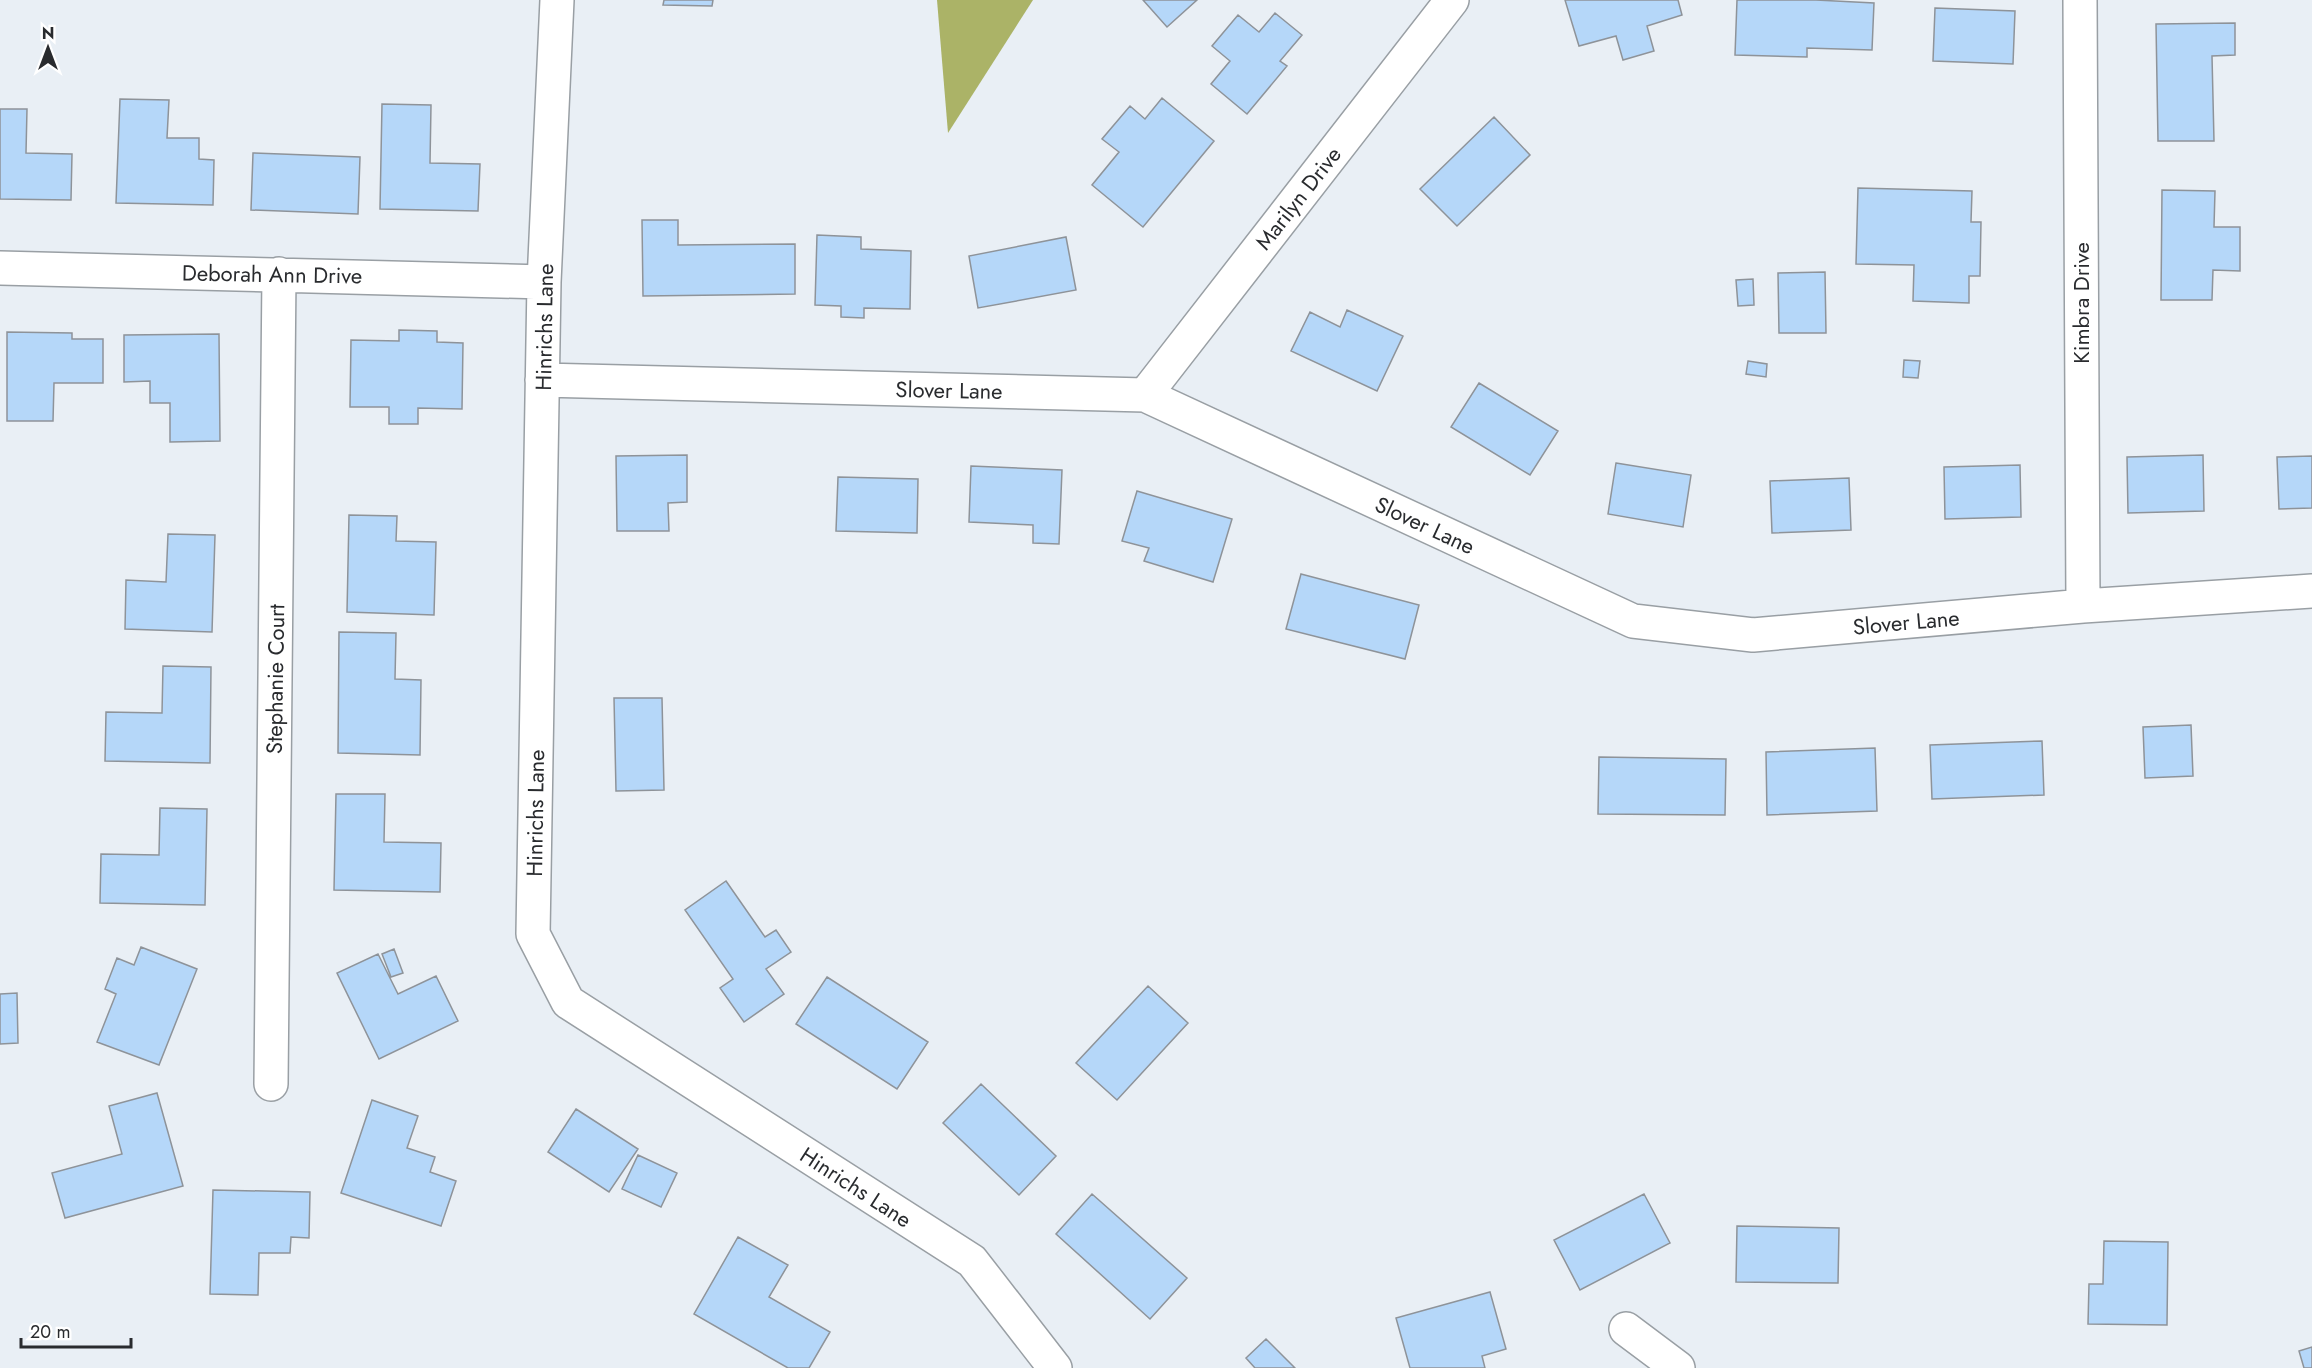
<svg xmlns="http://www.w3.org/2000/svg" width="2312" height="1368" viewBox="0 0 2312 1368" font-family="Jost,sans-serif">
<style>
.forest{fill:#abb367}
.building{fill:#b5d7f9;stroke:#8e9399;stroke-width:1.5}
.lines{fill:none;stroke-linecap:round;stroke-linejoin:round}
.minor-casing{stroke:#999fa4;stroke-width:36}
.minor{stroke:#fff;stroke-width:33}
.labels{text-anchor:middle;stroke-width:4.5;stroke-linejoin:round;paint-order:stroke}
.street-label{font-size:22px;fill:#292b2e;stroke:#fff}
</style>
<rect width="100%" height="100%" fill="#e9eff5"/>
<path class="forest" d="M937,0H1033L948,133Z"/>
<path class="building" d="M664,0H713L712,6L663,5Z
M1143,0H1197L1167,27Z
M1565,0H1678L1682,15L1647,26L1654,51L1623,60L1616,36L1579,46Z
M1737,0H1816L1874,3L1872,50L1807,48V57L1735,55Z
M1935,8L2015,11L2013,64L1933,61Z
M1275,13L1302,35L1280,61L1287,66L1247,114L1211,84L1230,61L1212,46L1238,15L1259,32Z
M2235,23V55L2212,56L2214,141H2158L2156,24Z
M1162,98L1214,141L1143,227L1092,185L1119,152L1102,139L1130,106L1145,119Z
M120,99L169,100L167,138H199V159L214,160L213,205L116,203Z
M382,104L431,105L430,163L480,164L478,211L380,209Z
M0,109H27L26,153L72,154L71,200L0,199Z
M1494,117L1530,155L1457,226L1420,189Z
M253,153L360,157L358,214L251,210Z
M1858,188L1972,191L1971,222H1981L1980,276H1969V303L1913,301L1914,265L1856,264Z
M2162,190L2215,191L2214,227H2240V271L2213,270L2212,300H2161Z
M642,220H678V245L795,244V294L643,296Z
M817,235L861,237V249L911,251L910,309L864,308V318L841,317V306L815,305Z
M1066,237L1076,290L978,308L969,256Z
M1825,272L1826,333H1779L1778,273Z
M1753,279L1754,305L1738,306L1736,280Z
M1347,310L1403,336L1377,391L1291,351L1310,312L1340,327Z
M399,330L437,331V342L463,343L462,409L418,408V424H389V407H350L351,340L399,341Z
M7,332L72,333V339H103V383H54L53,421H7Z
M219,334L220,441L170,442V403H150V381L124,382V335Z
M1904,360L1920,361L1918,378L1903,377Z
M1748,361L1767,364L1766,377L1746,374Z
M1479,383L1558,431L1530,475L1451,427Z
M687,455V502L668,503L669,531H617L616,456Z
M2203,455L2204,511L2128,513L2127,457Z
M2312,456V508L2279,509L2277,457Z
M1616,463L1691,475L1683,527L1608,514Z
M2020,465L2021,517L1945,519L1944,467Z
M971,466L1062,470L1059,544L1033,543V525L969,522Z
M838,477L918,479L917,533L836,531Z
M1849,478L1851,530L1772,533L1770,481Z
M1137,491L1232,519L1213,582L1144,561L1149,548L1122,541Z
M349,515L397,516L396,541L436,542L434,615L347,612Z
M168,534L215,535L212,632L125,629L126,580L166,582Z
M1301,574L1419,605L1405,659L1286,629Z
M339,632L396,633L395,679L421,680L420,755L338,753Z
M163,666L211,667L210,763L105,761L106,712L162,713Z
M614,698H662L664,790L616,791Z
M2191,725L2193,776L2145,778L2143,727Z
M2042,741L2044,795L1932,799L1930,745Z
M1875,748L1877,811L1767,815L1766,752Z
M1599,757L1726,759L1725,815L1598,814Z
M336,794H385L384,842L441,843L440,892L334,890Z
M160,808L207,809L205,905L100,903L101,854L159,855Z
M726,881L765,937L776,930L791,952L766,969L784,994L744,1022L720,988L733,979L685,910Z
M141,947L197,969L159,1065L97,1042L116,994L105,989L117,958L134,965Z
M394,949L403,973L391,977L382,954Z
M378,954L398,994L436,976L458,1021L379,1059L337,973Z
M827,977L928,1042L897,1089L796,1024Z
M1148,986L1188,1023L1117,1100L1076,1063Z
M17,993L18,1043L0,1044V994Z
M981,1084L1056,1156L1019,1195L943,1123Z
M157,1093L183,1186L65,1218L52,1173L122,1154L109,1106Z
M372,1100L418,1116L407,1148L435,1157L430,1172L456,1181L441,1226L341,1193Z
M576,1109L638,1149L609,1192L548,1152Z
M638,1155L677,1173L661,1207L622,1189Z
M213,1190L310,1192L309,1238L291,1237L290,1253H259L258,1295L210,1294Z
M1092,1194L1187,1278L1150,1319L1056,1234Z
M1644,1194L1670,1243L1580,1290L1554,1240Z
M1737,1226L1839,1228L1838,1283L1736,1282Z
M738,1237L788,1265L769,1297L830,1332L809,1368H788L694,1314Z
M2104,1241L2168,1242L2167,1325L2088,1324L2089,1284H2103Z
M1490,1292L1506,1349L1482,1356L1485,1368H1410L1396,1318Z
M1266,1339L1295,1368H1255L1246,1358Z
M2312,1347V1368H2304L2299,1351Z"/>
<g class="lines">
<g class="minor-casing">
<path id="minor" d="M557,0L544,282L533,934L568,1002L972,1261L1055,1368
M2080,0L2083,606
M0,268L544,282
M542,380L1145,395L1633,621L1753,635L2083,606L2312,591
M1145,395L1452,0
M271,1084L279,274
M1626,1329L1678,1368"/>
</g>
<use href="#minor" class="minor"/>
</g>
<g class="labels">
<g class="street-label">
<text transform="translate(1298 198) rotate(-52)" y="8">Marilyn Drive</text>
<text transform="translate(272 274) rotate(1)" y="8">Deborah Ann Drive</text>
<text transform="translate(2081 303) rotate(-90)" y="8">Kimbra Drive</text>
<text transform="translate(544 327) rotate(-89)" y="8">Hinrichs Lane</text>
<text transform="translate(949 390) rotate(1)" y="8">Slover Lane</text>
<text transform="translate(1425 525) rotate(25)" y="8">Slover Lane</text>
<text transform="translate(1906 622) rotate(-5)" y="8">Slover Lane</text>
<text transform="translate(275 679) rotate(-89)" y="8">Stephanie Court</text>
<text transform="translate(535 813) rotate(-89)" y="8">Hinrichs Lane</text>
<text transform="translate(856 1187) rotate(33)" y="8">Hinrichs Lane</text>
</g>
</g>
<g transform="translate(48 48)" stroke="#ffffff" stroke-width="4.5" paint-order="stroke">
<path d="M0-4.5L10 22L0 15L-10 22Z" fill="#292b2e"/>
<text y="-9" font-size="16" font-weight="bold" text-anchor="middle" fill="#292b2e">N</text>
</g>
<path d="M21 1338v9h110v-9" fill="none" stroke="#292b2e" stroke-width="3"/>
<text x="30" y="1338" font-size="18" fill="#292b2e" stroke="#ffffff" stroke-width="4.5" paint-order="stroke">20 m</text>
</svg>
